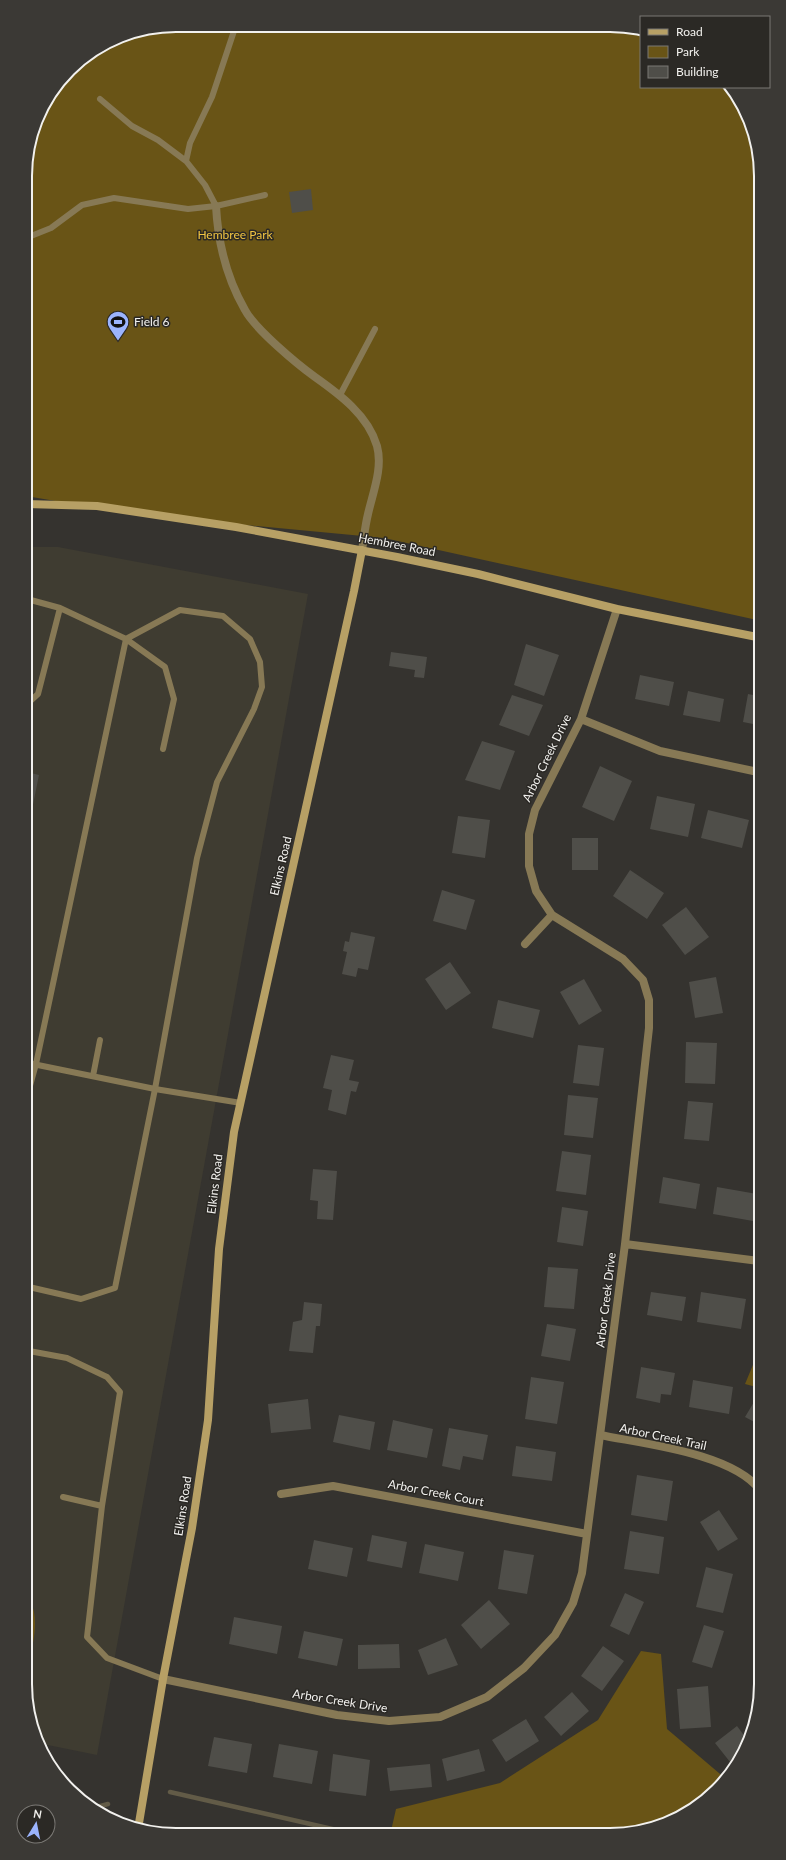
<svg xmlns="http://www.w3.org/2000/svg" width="786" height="1860" viewBox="0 0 786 1860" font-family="Lato,sans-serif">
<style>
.built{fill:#3f3c31}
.green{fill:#695416}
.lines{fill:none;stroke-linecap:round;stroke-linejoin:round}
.stream{stroke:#625b47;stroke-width:4.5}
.building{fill:#4f4e49}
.lane{stroke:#877955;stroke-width:6}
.street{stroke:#877955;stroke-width:8}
.secondary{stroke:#b7a065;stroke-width:8}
.labels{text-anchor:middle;stroke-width:3;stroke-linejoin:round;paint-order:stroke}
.park-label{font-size:12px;fill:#f1c441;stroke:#2b2925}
.poi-label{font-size:12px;fill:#f2f1ee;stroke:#2b2925;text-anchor:start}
.street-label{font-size:12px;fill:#f2f1ee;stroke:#2b2925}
.rim{fill:none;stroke:#f2f1ee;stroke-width:2}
</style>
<rect width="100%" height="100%" fill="#35332f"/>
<path class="built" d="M27,547H58L308,594L97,1755L38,1743L30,1723Z"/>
<path class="green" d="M176,25L639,28L641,29V87H730L741,101L756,137L757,620L384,538L138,515L26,496L25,166L41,109L76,63L119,36Z
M755,1360L760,1361V1388L745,1384Z
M30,1600C39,1618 34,1639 30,1657Z
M641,1651L661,1654L667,1729L726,1779L724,1783L685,1815L649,1830L391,1831L396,1809L500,1783L598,1720Z"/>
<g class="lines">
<path class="stream" d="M170,1792L341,1831
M93,1808L108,1804"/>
</g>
<path class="building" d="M311,189L313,210L292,213L289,192Z
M526,644L559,655L544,696L514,685Z
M391,652L427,657L424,678L414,677L415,670L389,666Z
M640,675L674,682L669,706L635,699Z
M688,691L724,699L720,722L683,715Z
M748,694L758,696V725L743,722Z
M512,695L543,705L529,736L499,725Z
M482,741L515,751L500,790L465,780Z
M600,766L632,781L614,821L582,807Z
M27,772L39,775L28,829H27Z
M657,796L695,804L688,837L650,829Z
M708,810L749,820L742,848L701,838Z
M458,816L490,820L485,858L452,853Z
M572,838H598V870H572Z
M630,870L664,893L647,919L613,896Z
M442,890L475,900L466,930L433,921Z
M686,907L709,937L685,955L662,925Z
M351,932L375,937L368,970L358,968L356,977L342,974L347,952L343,951L345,941L349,942Z
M450,962L471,993L446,1010L425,979Z
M716,977L723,1013L695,1018L689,982Z
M584,979L602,1011L579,1025L560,992Z
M498,1000L540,1010L533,1038L492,1028Z
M686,1042L717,1043L715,1084L685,1083Z
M578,1045L604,1048L599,1086L573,1083Z
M331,1055L354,1060L349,1080L359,1082L356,1092L351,1091L346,1115L328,1110L332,1090L323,1088Z
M568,1095L598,1098L593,1138L564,1135Z
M688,1101L713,1103L709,1141L684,1139Z
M562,1151L591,1155L586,1195L556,1191Z
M313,1169L337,1171L333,1220L317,1219L318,1201L310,1200Z
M663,1177L700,1184L696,1209L659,1203Z
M717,1187L757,1194L753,1221L713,1214Z
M562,1207L588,1211L583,1246L557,1242Z
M548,1267L578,1269L574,1309L544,1307Z
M651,1292L686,1297L682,1321L647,1315Z
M701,1292L746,1299L741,1329L697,1322Z
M304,1302L322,1304L320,1326H316L313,1353L289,1351L293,1322L302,1320Z
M758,1304H759L760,1334H756Z
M547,1324L576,1329L570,1361L541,1356Z
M641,1367L675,1373L671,1395L661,1394L660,1403L636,1398Z
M531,1377L564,1382L557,1424L525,1419Z
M693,1380L733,1387L729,1414L689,1407Z
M760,1392V1425L745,1417Z
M308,1399L311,1429L271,1433L268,1404Z
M339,1415L375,1422L370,1450L333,1442Z
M393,1420L433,1429L427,1458L387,1450Z
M449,1428L488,1435L483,1460L463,1456L460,1470L442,1466Z
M516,1446L556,1452L552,1481L512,1476Z
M637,1475L673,1481L667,1521L631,1515Z
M719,1510L738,1539L718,1551L700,1522Z
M630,1531L664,1537L659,1574L624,1569Z
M372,1535L407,1542L402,1568L367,1561Z
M314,1540L353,1548L347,1577L308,1569Z
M425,1544L464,1552L458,1581L419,1573Z
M504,1550L534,1555L527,1594L498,1589Z
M706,1567L733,1574L723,1613L696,1607Z
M625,1593L644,1602L629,1635L610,1626Z
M489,1600L510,1624L481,1649L461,1625Z
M234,1617L282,1626L277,1654L229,1644Z
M704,1625L724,1631L712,1668L692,1662Z
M304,1631L343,1639L337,1666L298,1658Z
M446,1638L458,1665L428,1675L418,1650Z
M399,1644L400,1668L358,1669V1645Z
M603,1646L624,1661L602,1691L581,1676Z
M708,1686L711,1727L680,1729L677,1689Z
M572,1692L589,1711L561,1736L544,1717Z
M526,1719L539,1741L506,1762L492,1740Z
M737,1726L749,1742L734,1767L715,1743Z
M214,1737L252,1744L247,1773L208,1766Z
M279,1744L318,1751L312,1784L273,1777Z
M479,1749L485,1771L447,1781L442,1759Z
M333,1754L370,1760L366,1796L329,1791Z
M430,1764L432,1787L390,1791L387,1768Z"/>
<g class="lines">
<path class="lane" d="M100,99L132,126L158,140L186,161
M216,206L205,185L186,161L190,143L212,97L236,25
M26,238L51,228L82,205L114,198L188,209L216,206L265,195
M340,395L375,329
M27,599L60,608L126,639L165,667L174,699L163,749
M27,704L38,694L60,608
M28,1063L155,1089L241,1103
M93,1076L100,1040
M28,1093L36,1064L126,639L180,610L223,616L250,639L260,662L262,687L254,709L217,782L197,858L155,1089L115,1288L81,1299L29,1287
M29,1351L67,1358L107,1377L120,1392L102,1506L87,1637L107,1658L163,1679
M63,1497L102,1506"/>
<path class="street" d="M216,206C218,244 226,277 245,310C255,329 297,364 315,377C339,394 368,415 377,446C383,468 373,492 368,514C365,526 364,538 362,550
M581,719L660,751L758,772
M525,944L552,915
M625,1244L759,1261
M600,1435C644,1444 732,1453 760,1490
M281,1494L333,1486L587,1534
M163,1679L337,1715L389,1721L440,1717L487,1697L524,1668L555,1635L573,1603L582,1573L625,1244L649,1028V1000L643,980L623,959L552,915L536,891L529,866V834L535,810L581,719L617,609"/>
<path class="secondary" d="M26,504L97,506L236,527L397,557L478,574L617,609L757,637
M138,1829L163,1679L192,1528L208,1420L219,1249L234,1132L354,591L362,550"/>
</g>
<defs>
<g id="stadium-pin" transform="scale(1.15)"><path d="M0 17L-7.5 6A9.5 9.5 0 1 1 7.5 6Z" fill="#9bb4fd" stroke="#2b2925"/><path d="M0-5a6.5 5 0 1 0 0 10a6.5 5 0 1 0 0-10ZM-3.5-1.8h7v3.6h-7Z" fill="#111"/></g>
</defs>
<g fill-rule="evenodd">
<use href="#stadium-pin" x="118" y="322"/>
</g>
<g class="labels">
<g class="park-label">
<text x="235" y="239">Hembree Park</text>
</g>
<g class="poi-label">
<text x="134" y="326">Field 6</text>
</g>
<g class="street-label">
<text transform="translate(397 545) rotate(11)" y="4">Hembree Road</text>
<text transform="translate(547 758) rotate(-64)" y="4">Arbor Creek Drive</text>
<text transform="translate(281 866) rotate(-77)" y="4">Elkins Road</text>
<text transform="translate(215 1184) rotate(-83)" y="4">Elkins Road</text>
<text transform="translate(606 1300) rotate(-83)" y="4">Arbor Creek Drive</text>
<text transform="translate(663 1437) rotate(12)" y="4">Arbor Creek Trail</text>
<text transform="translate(436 1493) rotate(11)" y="4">Arbor Creek Court</text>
<text transform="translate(183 1506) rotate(-81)" y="4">Elkins Road</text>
<text transform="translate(340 1701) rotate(9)" y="4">Arbor Creek Drive</text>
</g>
</g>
<path d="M0 0H786V1860H0ZM176 32H610A144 144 0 0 1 754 176V1684A144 144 0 0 1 610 1828H176A144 144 0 0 1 32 1684V176A144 144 0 0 1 176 32Z" fill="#3b3935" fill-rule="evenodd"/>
<path class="rim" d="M176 32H610A144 144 0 0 1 754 176V1684A144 144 0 0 1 610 1828H176A144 144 0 0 1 32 1684V176A144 144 0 0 1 176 32Z"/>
<rect x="640" y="16" width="130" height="72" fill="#2b2925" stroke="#7b7975"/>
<rect x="648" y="29" width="20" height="6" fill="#b7a065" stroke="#7b7975"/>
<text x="676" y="36" font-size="12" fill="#f2f1ee">Road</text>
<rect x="648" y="46" width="20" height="12" fill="#695416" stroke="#7b7975"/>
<text x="676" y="56" font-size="12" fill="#f2f1ee">Park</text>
<rect x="648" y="66" width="20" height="12" fill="#4f4e49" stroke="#7b7975"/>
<text x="676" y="76" font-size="12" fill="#f2f1ee">Building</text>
<g transform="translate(36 1824) rotate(10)"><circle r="19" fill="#2b2925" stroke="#7b7975"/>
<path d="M0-3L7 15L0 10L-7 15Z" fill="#9bb4fd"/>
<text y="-6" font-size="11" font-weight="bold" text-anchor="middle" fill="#f2f1ee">N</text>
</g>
</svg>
